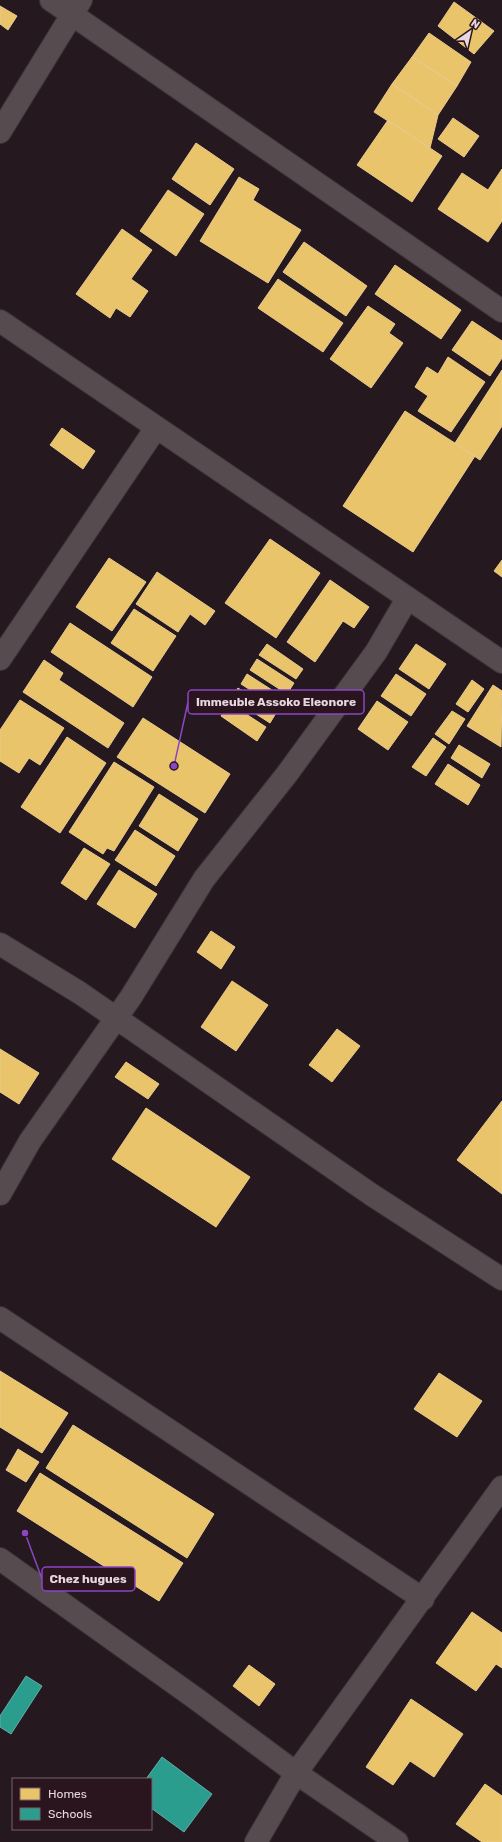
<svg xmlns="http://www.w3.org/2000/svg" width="502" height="1842" viewBox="0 0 502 1842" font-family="Rubik,sans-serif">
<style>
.homes{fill:#e9c46a;stroke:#e8ca8d}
.schools{fill:#2a9d8f;stroke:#63aea7}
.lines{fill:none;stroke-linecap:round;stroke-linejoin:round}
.minor-casing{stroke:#3c3338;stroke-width:24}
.minor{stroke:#564c50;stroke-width:22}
.leader{fill:none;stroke:#8b46c4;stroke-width:1.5}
.callout-dot{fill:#8b46c4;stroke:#2a141e;stroke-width:1.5}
.callout{fill:#2a141e;stroke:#8b46c4;stroke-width:1.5}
.callout-label{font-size:12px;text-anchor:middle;font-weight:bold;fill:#e7d7de}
</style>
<rect width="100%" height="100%" fill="#25191f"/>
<path class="homes" d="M454,2L494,31L474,54L438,26Z
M0,6L17,16L8,30L0,24Z
M429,33L471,62L457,86L412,57Z
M412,57L457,86L438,115L392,84Z
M392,84L438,115L430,148L374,112Z
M453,118L479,136L464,157L438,139Z
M388,120L442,156L412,202L357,165Z
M196,143L234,169L210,205L172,179Z
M502,169V221L488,242L438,209L462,173L488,190Z
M239,177L259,189L253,200L301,230L268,283L200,241Z
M168,190L204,214L176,256L140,231Z
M122,229L152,250L131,279L148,291L130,317L116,308L110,318L76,294Z
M304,242L367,286L346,316L283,272Z
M395,265L461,310L441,339L375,294Z
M278,279L343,323L323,352L258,308Z
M368,306L395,324L389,333L403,343L371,388L330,359Z
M472,321L502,341V358L490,376L452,350Z
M448,357L485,382L451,432L418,411L428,396L415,387L427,367L438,374Z
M502,370V426L480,460L455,443Z
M405,411L475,456L413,552L343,506Z
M62,428L95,451L83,469L50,445Z
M270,539L320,573L276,638L225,603Z
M109,558L146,582L112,631L76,607Z
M502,560V577L494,571Z
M157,572L215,611L205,625L190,614L178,632L136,604Z
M330,580L369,607L354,628L343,621L315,662L287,642Z
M134,609L176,636L153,671L111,643Z
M70,623L152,677L133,707L51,652Z
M267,644L303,669L296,679L259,655Z
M416,644L446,664L429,689L399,669Z
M257,659L294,683L287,694L250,670Z
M44,660L63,673L59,680L124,723L108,748L23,692Z
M247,674L286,699L280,709L241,684Z
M396,674L426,694L411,716L381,696Z
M472,680L484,689L468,712L456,704Z
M493,685L502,691L501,747L467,726Z
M238,688L276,713L270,723L231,698Z
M20,700L64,728L40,765L29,758L19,773L0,761V730Z
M377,701L408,722L388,750L358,729Z
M229,703L266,727L257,741L221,716Z
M452,711L465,719L449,744L435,734Z
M143,718L230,774L205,813L117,757Z
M67,737L106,763L60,833L21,807Z
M433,738L446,747L426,776L412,767Z
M459,745L490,764L482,778L451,758Z
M114,762L154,787L114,851L107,848L103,854L69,832Z
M448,764L480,785L468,805L435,784Z
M159,794L198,819L178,851L139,826Z
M135,830L175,856L156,886L115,860Z
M84,848L110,864L86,900L61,883Z
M119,870L157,894L135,928L97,904Z
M211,931L235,947L221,969L197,952Z
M232,981L268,1005L236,1051L201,1027Z
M337,1029L360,1046L332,1082L309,1065Z
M0,1049L39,1073L19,1104L0,1092Z
M126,1062L159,1084L148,1099L115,1077Z
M502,1101V1194L457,1160Z
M146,1108L250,1177L216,1227L112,1159Z
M0,1371L68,1413L42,1453L0,1427Z
M439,1373L482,1401L457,1437L414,1409Z
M73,1425L214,1514L187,1558L46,1468Z
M18,1449L39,1462L26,1482L6,1470Z
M40,1473L183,1563L159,1601L17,1511Z
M472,1612L502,1633V1668L496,1664L476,1691L436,1663Z
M249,1665L275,1684L259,1706L233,1686Z
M411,1699L463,1734L434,1777L410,1761L393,1785L366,1767Z
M485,1784L502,1796V1842H482L456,1824Z"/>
<path class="schools" d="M26,1676L42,1686L11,1734L0,1727V1716Z
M162,1757L212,1794L184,1832L151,1808V1779H146Z"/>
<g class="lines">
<g class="minor-casing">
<path id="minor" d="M51,0L502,311
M0,132L81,0
M0,321L502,662
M0,659L156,428
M0,944L80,993L372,1195L502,1279
M0,1194L30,1141L131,997L204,879L287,774L376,652L407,599
M0,1318L423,1599
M0,1559L195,1698L296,1773L397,1842
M256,1842L296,1773L502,1487"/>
</g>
<use href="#minor" class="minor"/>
</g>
<path class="leader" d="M174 766L188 702M25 1533L42 1579"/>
<g class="callout-dot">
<circle cx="174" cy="766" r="4"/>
<circle cx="25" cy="1533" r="4"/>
</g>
<g class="callout">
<rect x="188" y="690" width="176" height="24" rx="4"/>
<rect x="42" y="1567" width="93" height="24" rx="4"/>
</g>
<g class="callout-label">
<text x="276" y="706">Immeuble Assoko Eleonore</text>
<text x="88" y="1583">Chez hugues</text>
</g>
<rect x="12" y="1778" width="140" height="52" fill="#2a141e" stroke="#76626b"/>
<rect x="20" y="1788" width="20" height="12" fill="#e9c46a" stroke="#76626b"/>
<text x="48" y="1798" font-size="12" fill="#e7d7de">Homes</text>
<rect x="20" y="1808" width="20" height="12" fill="#2a9d8f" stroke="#76626b"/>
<text x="48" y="1818" font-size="12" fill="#e7d7de">Schools</text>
<g transform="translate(470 32) rotate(34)" stroke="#2a141e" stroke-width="3" paint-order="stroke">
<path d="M0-3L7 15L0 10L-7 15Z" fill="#e7d7de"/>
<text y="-6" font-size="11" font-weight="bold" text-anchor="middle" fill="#e7d7de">N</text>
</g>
</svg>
